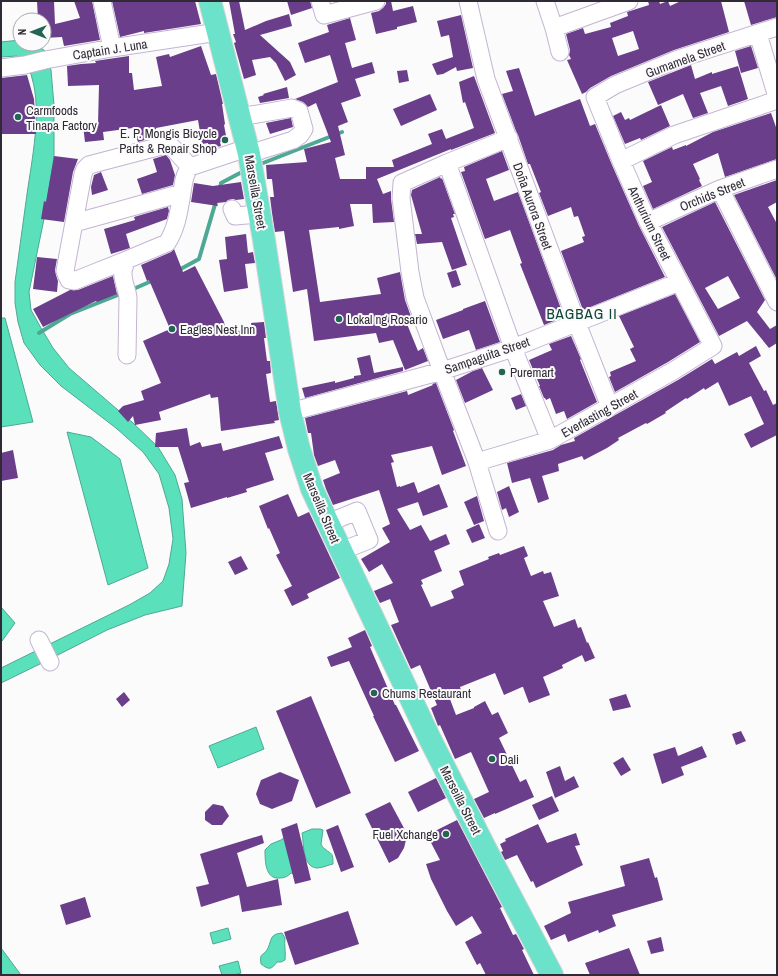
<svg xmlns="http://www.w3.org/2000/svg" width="778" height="976" viewBox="0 0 778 976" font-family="'Archivo Narrow',sans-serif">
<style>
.water{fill:#5be0bc;stroke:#4ea994}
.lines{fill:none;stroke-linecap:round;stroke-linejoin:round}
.stream{stroke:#4ea994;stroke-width:4}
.building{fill:#6a3e8b;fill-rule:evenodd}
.minor-casing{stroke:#c4b4d3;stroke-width:19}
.major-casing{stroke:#d6d4d7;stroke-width:24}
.minor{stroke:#fff;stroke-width:17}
.major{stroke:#6de2ca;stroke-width:22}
.poi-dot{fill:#236453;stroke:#fbfbfb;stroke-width:1.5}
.labels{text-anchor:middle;stroke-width:4;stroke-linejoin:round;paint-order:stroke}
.street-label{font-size:13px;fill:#302a36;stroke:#fbfbfb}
.poi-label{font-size:13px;fill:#302a36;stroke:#fbfbfb;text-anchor:start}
.quarter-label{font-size:15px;letter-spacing:1px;fill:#124639;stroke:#fbfbfb}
</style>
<rect width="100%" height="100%" fill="#fbfbfb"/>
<path class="water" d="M20,40V44H34L44,50L51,70L54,105V158L44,219L29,292L31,310L41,328L53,348L69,368L132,422L158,447L175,475L182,499L186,553L182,606L145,615L107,630L46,661L1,683V668L129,605L150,593L163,581L169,564L173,539L169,508L159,474L143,452L116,428L61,386L40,365L24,343L18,322L15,303V282C19,253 23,223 27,194C32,159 42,112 32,78C30,68 24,63 17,56L1,57V42Z
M1,318H5L33,422L1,427Z
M67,432L91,437L120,459L148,568L108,585Z
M1,607L15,623L2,641H1Z
M256,727L264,749L218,768L209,746Z
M312,829H320L323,830L321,844C321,845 324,849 325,849C332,855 333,852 333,864C328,865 322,868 317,868C302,867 304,843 302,833Z
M285,837L299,875L291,873C288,876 285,878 280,878C265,880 265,860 265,850L271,844L281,840Z
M228,928L231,939L213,944L210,933Z
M282,933L285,938C284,945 286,952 285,960L281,962H277C271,970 269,970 261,964C259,951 264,957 268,948C272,939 270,934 282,933Z
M1,948L21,975H1Z
M238,961L241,973L233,975H222L219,966Z"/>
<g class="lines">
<path class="stream" d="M258,165L342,132
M220,189L221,183L240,173
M177,271L199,259L216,201
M131,290L154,280
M39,333L70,314L123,293"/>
</g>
<path class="building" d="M37,1H54L55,24L80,18L74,1H92L100,40L64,46L62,37L44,38V20H38Z
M112,1H195L201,24L144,33V31L120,37Z
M229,1H239L245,30L266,21L289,14L292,26L260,35L290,62L296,75L285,81L276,63L270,57L252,60L256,75L244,79L234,43L236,42L233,34H235Z
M287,1H310L312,8L291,15Z
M386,1H391L393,11L413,6L417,22L397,27V29L376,34L371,13L379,11L383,8L386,4Z
M648,1H659L660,4L668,1L670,6L681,1H721L729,32L674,50L611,76L590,88L586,92L582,94L567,60L571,59L569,55L570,50L566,34L583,28L585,34L611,27L610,23L628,16L627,12L649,5ZM633,31L639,49L618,56L612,38Z
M744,1H777V17L751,25Z
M461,15L473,68L457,71L456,67L443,74L437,75L432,64L453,57L449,35L441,37L437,21Z
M350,18L356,40L345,43L352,68L372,62L375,73L355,79L361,96L341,103L348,122L338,126L345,155L335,158L340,179H366V167H394L392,160L432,144L428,134L442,129L446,139L474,128L465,102L463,103L459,82L474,76L495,133L451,150V149L377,179L383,194L391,191V199L394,222L373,223L372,204H350L354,226L339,229V227L309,230L320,302L381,294L377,278L400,272L405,300L413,322L407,324L418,351L423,348L428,361L405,370L393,340L379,343L376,333L314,341L307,289L293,292L284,231L275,232L272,213L270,197H274L272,179H267L266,165L307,162L304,149L331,142L316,103L308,107L303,102L295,99L338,82L330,55L305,63L298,43L329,32L327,25Z
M201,46L211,75L216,74L223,104H222L225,124L224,125L227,141L220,142L221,146L208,149V143L202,144L198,120L156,128L158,136L138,142L133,128L103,132L104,140L85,142L83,125L98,124L99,85L68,86L67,66L81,64L96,63L95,61L129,56V73H132L134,90L162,86L156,57L169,54L170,57Z
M751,46L758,68L741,73L735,51Z
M691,65L695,79L712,72V74L738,66L748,99L728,106L721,86L700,93L708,113L693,118L683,94L658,105L648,82Z
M519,68L535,116L580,99L590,126L595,124L612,165L639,226L665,277L583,310L561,251L584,242L582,237L585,236L578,216L574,217L571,207L548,216L539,193L541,192L530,164H528L519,138L518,135L516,131L502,94L513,91L506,71Z
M407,70L409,81L399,83L397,71Z
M27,75L34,99L36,134H1V78Z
M287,87L289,98L260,103L258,97L264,95L263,94Z
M430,94L437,110L401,126L393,109Z
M661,105L670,126L641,140L640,138L625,144L613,116L621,112L625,120L629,118L630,120Z
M771,113L777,130V159L774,160L725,177L718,153L693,164L700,179L699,180L702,186L653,209L643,186L652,182L643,161L672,147L673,150L686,145V146L713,132Z
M291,118L293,127L270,134L266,123Z
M502,151L509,170L486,179L494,201L518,192L564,317L544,325L520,264L522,263L510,230L485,239L461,172L465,171L464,167Z
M166,155L170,160L175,175L173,185L142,194L137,179L157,172L153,159Z
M54,156L78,159L73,172L64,222L41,219L44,201L46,202Z
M101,172L108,190L92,195L91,187L94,175Z
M440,177L441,179L442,178L455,214H453L454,217L451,218L467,265L452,270L442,242L417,244L415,234H422L411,195L412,190Z
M777,180V202L768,207L777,224V280L734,195Z
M241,182L244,199L236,200L233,199L228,200L226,202L217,203L218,206L191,202L194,183L213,186Z
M715,202L765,300L757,312L770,329L777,325V343L769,348L747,321L719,336L662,227ZM728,276L740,298L718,309L705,288Z
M168,207L169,211L167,219L126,234L130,248L111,254L104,229L135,220L134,217Z
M246,234L248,253L253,252L255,263L245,264L248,288L224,292L219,260L227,259L225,237Z
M174,249L183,272L195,266L224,322L226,332H228L229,333V332L252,329L251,323L264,322L266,338H264L267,361H270L271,373L266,374L270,402L276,401L279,420L274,421L275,423L221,431L218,397L211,398L210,394L159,412L161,420L135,425L133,416L128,422L118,411L123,406L144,400L141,391L161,383L143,341L170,329L149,280L147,281L141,265L171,252Z
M37,257L57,259L55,270L56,275L58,281L57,292L33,289Z
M456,270L461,285L452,288L447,273Z
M113,276L117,294L97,302L96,301L43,327L33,309L70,290H78Z
M675,294L700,342L668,362L615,392L609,377L611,376L610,372L636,361L630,349L634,347L619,316Z
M485,301L500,342L476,350L469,330L443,339L436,320L463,310V309Z
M571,336L581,359L580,360L597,402L567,419L564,411L556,414L550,398L546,400L545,398H544L539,386H540L529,360L552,350L549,344Z
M756,346L761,356L749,363L764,391L766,390L773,405L777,403V435L751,448L744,434L764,424L751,396L729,406L718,382L705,390L704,388L687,399L686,398L665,412L666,413L647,424L646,423L618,438L619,440L607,448L584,460L582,456L558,464L559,471L542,476L549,499L538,503L530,478L512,483L507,463L553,450L561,445L575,441L574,438L678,380L712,359L715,364L737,352L739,356Z
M370,355L374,373L403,367V371L305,398L302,388L335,381V383L354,378V376L361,375L357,358Z
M482,368L493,390L465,403L456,380L473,371Z
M436,383L454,430L453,431L466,466L442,475L432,446L391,455L394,462L391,463L397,487L400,486V487L414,482L418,493L439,484L448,507L423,516L418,502L397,509L410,530L421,525L430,541L446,534L450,544L434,551L442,571L421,580L423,584L421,585L431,607L454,598L451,591L464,585L459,571L489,559L488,557L499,553L500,555L524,546L528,556L524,558L531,576L543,571L544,574L551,572L559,596L543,601L554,627L575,619L578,628L581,627L587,643L588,642L595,658L585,662L582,655L562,665L563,668L543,677L550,695L529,703L523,687H522L504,695L495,673L460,687L461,690L448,694L456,715L474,708V707L485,701L492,715L498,712L508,733L499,738L520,782L526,779L534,797L495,814V813L484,818L474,799L489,792L471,752L455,759L440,725L438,726L431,708L437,705L420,665L411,669L391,625L399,622L390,599L380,603L374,591L393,583L382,564L369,572L361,559L390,542L382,528L390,524L379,490L333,505L326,489L323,480L340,473L335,460L318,466L314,455L311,433H308L305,418L407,391L408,395L433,385L432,384Z
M521,394L526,406L516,410L511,398Z
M187,428L190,446L200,442L202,447L221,443L223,451L279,436L283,448L265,453L274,480L246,489L247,492L227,498V497L191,508L184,483L189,482L178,447H155L156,433Z
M13,450L18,478L1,481V453Z
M509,486L519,512L509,517L506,508L502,510L497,492Z
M288,494L298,517L309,512L340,578L307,594L309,598L292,606L284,590L292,586L276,555L280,553L269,528L268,529L259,506Z
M477,496L484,521L474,525L464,502Z
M479,524L485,538L472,543L466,530Z
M241,556L248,569L235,575L228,562Z
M365,630L372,646L370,647L395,705H396L419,751L395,762L373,716H374L349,661L331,667L327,657L352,647L348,638Z
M124,692L130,700L122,707L116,699Z
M626,694L631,707L613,711L609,699Z
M311,696L351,793L316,808L276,711Z
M741,731L746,741L736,745L732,734Z
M702,746L707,757L681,767L684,775L662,784L653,754L675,747L678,756Z
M623,757L631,770L621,776L613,763Z
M560,766L565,781L574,776L579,787L555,798L546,772Z
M280,772L299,780L292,801L272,809L260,804L256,794L261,780Z
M436,778L446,798L418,812L408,792Z
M552,796L559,811L539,820L532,805Z
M390,802L405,830L406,840L404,848L398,858L389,863L365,814Z
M213,804L223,806L229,816L222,825H212L205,820V812Z
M457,820L502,907L500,908L513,935L516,934L524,949L522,950L534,975H486L480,963L477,965L465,942L482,933L472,916L456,926L447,911L431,879L426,864L440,860L427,835Z
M297,823L311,880L295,884L281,829Z
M538,824L547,843L576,833L580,845L575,846L583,865L536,888L533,881L531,882L517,855L505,860L501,852L503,851L500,844L506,841L505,839Z
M338,825L354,867L341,872L326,830Z
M262,835L264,843L237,853L247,887L278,879L282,905L242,912L239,895L201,907L196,887L209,884L200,854Z
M649,858L655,878L657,877L663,900L612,915L616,926L599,933L598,930L568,942L565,934L551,940L544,926L571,913L568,902L625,886L620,866Z
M85,897L91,917L66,925L60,905Z
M348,911L359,944L295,965L284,932Z
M661,937L664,951L651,954L647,941Z
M629,948L640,975H590L585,963Z"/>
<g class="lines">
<g class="minor-casing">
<path id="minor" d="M102,1L112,48
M320,1L324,15L376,1
M468,1L486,79L577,323L610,407
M545,1L554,28L560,52
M554,28L629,1
M758,34L777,97
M1,68L25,65L45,60L112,48L218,32
M240,117L292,108L299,111L304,129L300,135L293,140L249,154
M621,161L674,135L777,100
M447,163L513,348L550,440
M720,189L777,302
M182,193C179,210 177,228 167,243L124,261L74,281L69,280L67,276L65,271L83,174L85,169L89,165L165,145H169L172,147L190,167
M232,209L235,216L260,214
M648,222L720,189L777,169
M74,223L182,193C183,185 184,174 190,167L247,148
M125,265C119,275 127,287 128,298L127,355
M290,412L442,371L513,348L679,282
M477,462L550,440L673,371L713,346L648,222L621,161L595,97L615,85L678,59L777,27
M328,523L357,511L369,540L341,551
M498,531L477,462L442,371L415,298L410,272L401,198L402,183L447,163L509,138
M39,640L50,662"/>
</g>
<g class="major-casing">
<path id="major" d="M210,1L249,154L264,240L290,412L299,449L312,489L328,523L430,739L486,850L552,975"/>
</g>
<use href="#minor" class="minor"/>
<use href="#major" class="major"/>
</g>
<g class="poi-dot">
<circle cx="18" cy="117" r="4"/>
<circle cx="225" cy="140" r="4"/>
<circle cx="339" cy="319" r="4"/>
<circle cx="172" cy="329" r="4"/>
<circle cx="502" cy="372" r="4"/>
<circle cx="374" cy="693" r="4"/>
<circle cx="492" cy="759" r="4"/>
<circle cx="446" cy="834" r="4"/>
</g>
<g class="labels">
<g class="street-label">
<text transform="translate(110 49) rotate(-9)" y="5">Captain J. Luna</text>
<text transform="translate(685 59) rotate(-20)" y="5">Gumamela Street</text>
<text transform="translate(256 192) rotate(80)" y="5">Marseilla Street</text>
<text transform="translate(712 194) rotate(-22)" y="5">Orchids Street</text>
<text transform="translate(533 206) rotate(70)" y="5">Doña Aurora Street</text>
<text transform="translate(650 223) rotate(64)" y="5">Anthurium Street</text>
<text transform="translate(487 355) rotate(-19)" y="5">Sampaguita Street</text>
<text transform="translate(599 413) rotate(-29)" y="5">Everlasting Street</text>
<text transform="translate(322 508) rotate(67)" y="5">Marseilla Street</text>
<text transform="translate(461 800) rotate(63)" y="5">Marseilla Street</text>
</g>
<g class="poi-label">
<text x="26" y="115">Carmfoods<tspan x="26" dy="15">Tinapa Factory</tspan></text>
<text x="217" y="138" text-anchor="end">E. P. Mongis Bicycle<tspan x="217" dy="15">Parts &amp; Repair Shop</tspan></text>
<text x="347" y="324">Lokal ng Rosario</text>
<text x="180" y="334">Eagles Nest Inn</text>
<text x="510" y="377">Puremart</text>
<text x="382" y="698">Chums Restaurant</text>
<text x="500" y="764">Dali</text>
<text x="438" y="839" text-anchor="end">Fuel Xchange</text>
</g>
<g class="quarter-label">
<text x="582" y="319">BAGBAG II</text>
</g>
</g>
<rect width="778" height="976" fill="none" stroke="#302a36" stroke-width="4"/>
<g transform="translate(32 32) rotate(270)"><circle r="19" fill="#fbfbfb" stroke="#aaa7ac"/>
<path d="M0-3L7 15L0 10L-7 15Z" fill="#236453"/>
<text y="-6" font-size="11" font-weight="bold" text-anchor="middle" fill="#302a36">N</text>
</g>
</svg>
